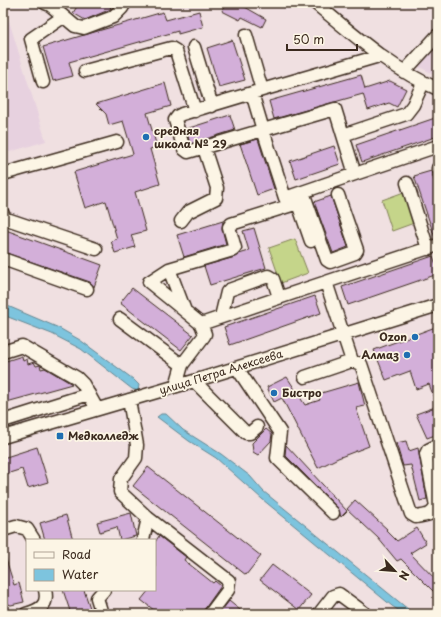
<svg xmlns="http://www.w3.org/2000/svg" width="441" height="617" viewBox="0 0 441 617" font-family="'Playpen Sans',sans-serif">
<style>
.built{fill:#e7d1df}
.green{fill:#c5d58a;stroke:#808054}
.water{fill:#7dc4de;stroke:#638691}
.building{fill:#d3afd9;stroke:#3b2a1e}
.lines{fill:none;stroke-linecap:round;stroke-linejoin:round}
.minor-casing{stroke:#3b2a1e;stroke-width:15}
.minor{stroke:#fcf5e5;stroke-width:12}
.poi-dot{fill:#1f6fb2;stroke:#fcf5e5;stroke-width:1.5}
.labels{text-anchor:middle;stroke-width:3.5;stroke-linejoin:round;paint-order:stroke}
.poi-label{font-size:11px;font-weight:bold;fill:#3b2a1e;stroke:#fcf5e5;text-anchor:start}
.street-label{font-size:11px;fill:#3b2a1e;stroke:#fcf5e5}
</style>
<rect width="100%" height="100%" fill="#f0e0e1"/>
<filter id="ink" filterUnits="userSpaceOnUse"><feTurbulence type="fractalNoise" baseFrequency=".025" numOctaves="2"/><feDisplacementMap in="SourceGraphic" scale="8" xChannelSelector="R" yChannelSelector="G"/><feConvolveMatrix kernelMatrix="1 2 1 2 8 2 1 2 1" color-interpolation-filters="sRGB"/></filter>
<g filter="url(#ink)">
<path class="built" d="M9,21L46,141L3,154V23Z
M438,43V76L417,66Z"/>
<path class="green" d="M404,192L414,223L392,231L382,200Z
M295,239L308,273L281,283L269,248Z"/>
<path class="water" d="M3,304L59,328L80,340L133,379L139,385L138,391L132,389L81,349L52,334L3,315Z
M161,414H166L183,430L221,454L250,476L263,491L414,614H404L392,606L262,499L216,458L189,441L157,417Z"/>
<path class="building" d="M79,3H109L111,9L85,20L73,13Z
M225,3H238L266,19L262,27L242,17L240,20L222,11Z
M199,11L203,27L178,34V31L69,62L73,76L53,81L43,47L163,12L166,20Z
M232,40L245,80L219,87L207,48Z
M361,75L365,89L390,81L406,89L397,107L389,103L368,110L363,94L274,119L269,101Z
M165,83L171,106L147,113L157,147L150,149L160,184L135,192L146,231L131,235L135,247L115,253L111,241L117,239L106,201L85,208L74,172L133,154L123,121L109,125L106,114L96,104Z
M230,115L235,130L190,144L186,129Z
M438,117V136L362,162L356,145Z
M258,139L274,189L257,195L240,144Z
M334,146L340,164L296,179L290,161Z
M431,171L438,192V238H435L414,176Z
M331,196L348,247L333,253L314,202Z
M223,221L222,229L226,244L184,257L177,235Z
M254,228L266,268L210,285L204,266L235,257L239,254L249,251L243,231Z
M3,229L102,265L94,287L90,282L3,252Z
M433,256L438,270V274L348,305L342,287Z
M132,288L193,335L181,350L120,303Z
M315,296L321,313L230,345L224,327Z
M438,326V406H437L429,384L416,389L410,371L386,380L374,350Z
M22,356L23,361L27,359L28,364L34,362L36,366L40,365L41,369L45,368L72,384L3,403V362Z
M287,377L305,405L320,400L318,394L359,382L365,406L356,408L369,446L338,458L318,468L282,398L274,402L267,387Z
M438,406V434L427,438L416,414Z
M266,429L272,434L271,441L258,455L253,452L252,443Z
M406,441L409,451L418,448L427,499L420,501L411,465L403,466L396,443Z
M286,445L347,511L341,517L338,508L285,455Z
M37,447L48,482L28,488L22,469L3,475V458Z
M148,467L261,556L246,575L133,486Z
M355,500L387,529L386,530L397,541L417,528L426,543L410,553L438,582V596L401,559L397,561L378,538L347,509Z
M131,513L136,536L120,540L117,527L100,532L97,522Z
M66,515L73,540H45L40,523Z
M159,536L186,557L184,560L213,583L215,581L221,586L204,610L203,614H159L141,600L149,590H155V542Z
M3,556H5L14,585L19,583L24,602L11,605L3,602Z
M272,565L311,595L299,610L260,580Z
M63,590H84L92,614H71Z
M229,601L245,614H219Z"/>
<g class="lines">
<g class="minor-casing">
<path id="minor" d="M45,3L50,5L75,26L84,28L113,17L122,8L125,3
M315,3C354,35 391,69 438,89
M246,35L262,90
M194,47L212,106
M85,71L171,48L176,51L195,111
M404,72L438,35
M43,82L31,39L63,17
M252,93L263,130L188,152L184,149L175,120L178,116L182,114L262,90L379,56
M343,135L355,174L285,198L263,130L335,109L343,135L406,114L413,105L423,83
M438,168V169
M3,174L117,142
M355,174L438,146
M407,183L428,249
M303,192L327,260L330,262L355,253L357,250L338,195
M295,195L311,241
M3,214L4,218L96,249
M181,221L188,212L216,198L217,188L204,148
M3,259L87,289
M169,269L185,311
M326,282L438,245
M221,317L227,292L229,290L268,276L273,279L279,297
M120,319L182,365
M201,324L326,282L352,361
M3,352L22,346L77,378L83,384L97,409
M237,368L280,432L277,458L333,513
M305,377L352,361L361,364L411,514L416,517C426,515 432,516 436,506L426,454L428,450L438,445
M194,381L246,433H250L257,427
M176,386L182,365L204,336L205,334L201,324L149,282L169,269L233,250L235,248L229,227L231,224L298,203
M129,400L137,445L136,458L121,479L120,492L148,518L229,581L228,590L210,614
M3,421L89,394
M3,437L194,381L438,305
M3,530L16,526L27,529L34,540
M143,540L148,518
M26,614C39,610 49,606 45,590
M102,614L97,598L104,590
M319,614L333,596L339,594L366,614"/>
</g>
<use href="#minor" class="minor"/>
</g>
</g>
<g class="poi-dot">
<circle cx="146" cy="137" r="4"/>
<circle cx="415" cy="337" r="4"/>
<circle cx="407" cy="355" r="4"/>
<circle cx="274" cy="393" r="4"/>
<rect x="56" y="432" width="8" height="8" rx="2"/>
</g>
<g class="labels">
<g class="poi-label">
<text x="154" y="135">средняя<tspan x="154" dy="13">школа № 29</tspan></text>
<text x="407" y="341" text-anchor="end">Ozon</text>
<text x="399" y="359" text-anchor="end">Алмаз</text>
<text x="282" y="397">Бистро</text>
<text x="68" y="440">Медколледж</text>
</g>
<g class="street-label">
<text transform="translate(221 372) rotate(-17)" y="4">улица Петра Алексеева</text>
</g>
</g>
<rect width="441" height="617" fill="none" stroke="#fcf5e5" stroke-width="16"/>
<rect x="8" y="8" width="425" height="601" fill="none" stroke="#3b2a1e" stroke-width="1.5" filter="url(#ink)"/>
<rect x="26" y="539" width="130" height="52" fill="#fcf5e5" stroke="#afa495"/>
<rect x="34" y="552" width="20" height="6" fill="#fcf5e5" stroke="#afa495"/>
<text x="62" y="559" font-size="12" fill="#3b2a1e">Road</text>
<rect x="34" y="569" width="20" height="12" fill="#7dc4de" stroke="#afa495"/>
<text x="62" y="579" font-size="12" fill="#3b2a1e">Water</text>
<g transform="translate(395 571) rotate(116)" stroke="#fcf5e5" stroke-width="3" paint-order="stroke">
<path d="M0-3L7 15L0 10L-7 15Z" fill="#3b2a1e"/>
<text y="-6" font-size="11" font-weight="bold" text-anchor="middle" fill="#3b2a1e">N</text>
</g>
<path d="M287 44v6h70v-6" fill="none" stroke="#3b2a1e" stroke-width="2"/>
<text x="293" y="44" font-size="12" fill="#3b2a1e" stroke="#fcf5e5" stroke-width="3" paint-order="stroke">50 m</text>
</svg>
